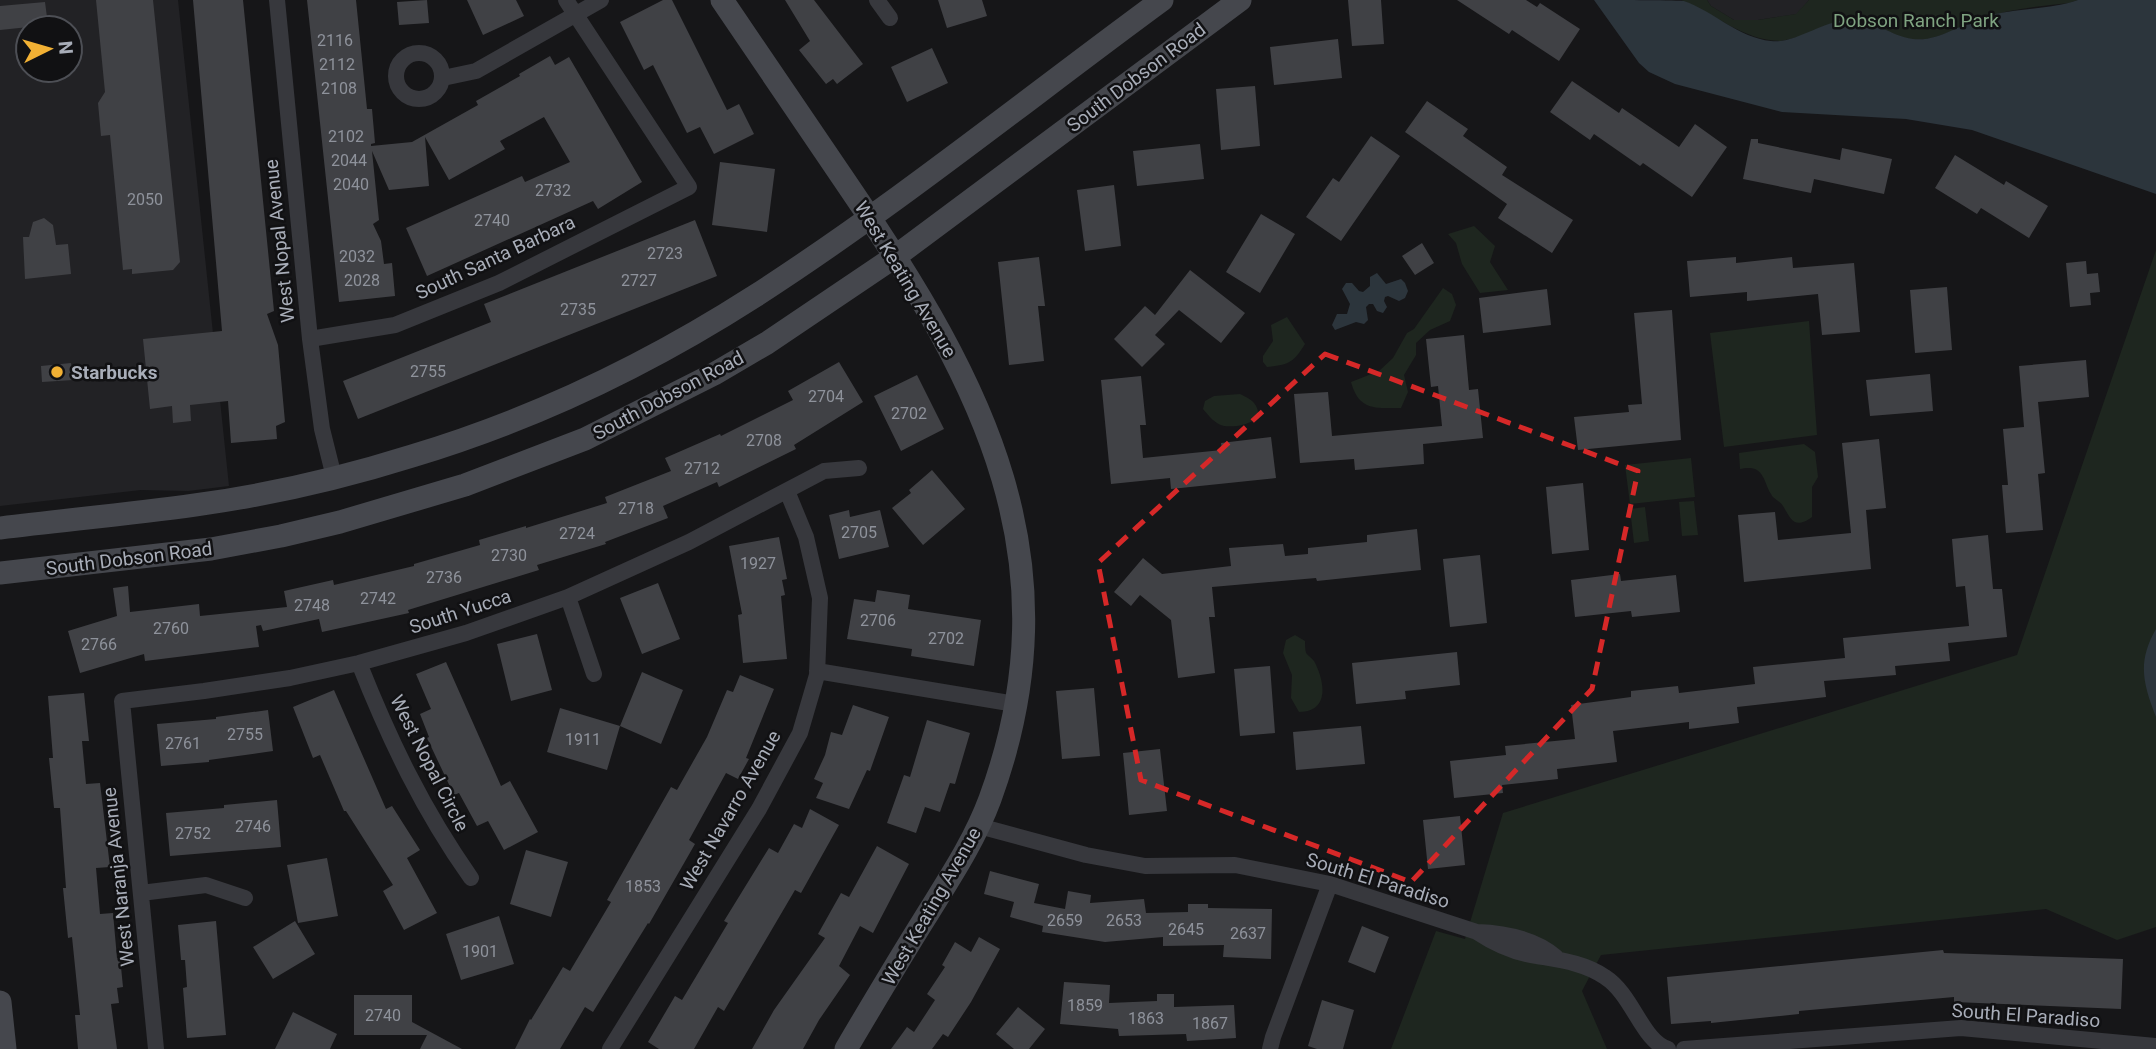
<svg xmlns="http://www.w3.org/2000/svg" width="2156" height="1049" viewBox="0 0 2156 1049" font-family="Roboto,sans-serif">
<style>
.built{fill:#222225;fill-rule:evenodd}
.green{fill:#1e261f}
.water{fill:#2c353c}
.building{fill:#404145}
.lines{fill:none;stroke-linecap:round;stroke-linejoin:round}
.street{stroke:#37383d;stroke-width:16}
.secondary{stroke:#45474d;stroke-width:23}
.marked{fill:none;stroke:#d62828;stroke-width:5;stroke-dasharray:14 9;stroke-linejoin:round}
.poi-dot{fill:#f2b134;stroke:#111113;stroke-width:2.5}
.labels{text-anchor:middle;stroke-width:5;stroke-linejoin:round;paint-order:stroke}
.number-label{font-size:16px;fill:#8e929b}
.park-label{font-size:19px;fill:#7fa381;stroke:#111113}
.street-label{font-size:19px;fill:#a8adb8;stroke:#111113}
.poi-label{font-size:19px;font-weight:bold;fill:#a8adb8;stroke:#111113;text-anchor:start}
</style>
<rect width="100%" height="100%" fill="#161618"/>
<path class="built" d="M0,0H178L229,486L188,491L141,490L0,506ZM28,28H70V70H28Z
M1707,0H1809L1797,14L1758,20H1734L1711,6Z"/>
<path class="green" d="M1681,0H1707L1711,6L1734,20H1758L1796,14L1809,0H2078L2069,3C2040,6 2011,9 1983,18C1961,25 1940,40 1916,40C1899,39 1884,29 1870,21L1781,41C1744,41 1714,13 1681,0Z
M1474,226L1495,246L1490,262L1508,290L1480,293L1462,264L1456,243L1448,234Z
M2156,250V927L2117,940L2046,909L1601,955L1582,991L1607,1049H1391L1436,931L1465,939L1503,813L2017,655Z
M1443,288L1452,294L1456,305L1450,321L1430,330L1416,343V355L1404,375L1408,392L1401,408C1375,408 1359,411 1351,382L1379,371L1393,358L1407,333L1414,329Z
M1287,317L1305,344C1294,362 1289,365 1267,367L1263,362V356L1273,341L1271,325Z
M1809,321L1817,435L1724,447L1710,333Z
M1240,394C1244,396 1251,399 1254,403C1269,422 1237,428 1224,426C1215,424 1209,416 1203,409L1205,401L1214,396Z
M1804,444L1815,452L1818,477L1812,487V517C1794,530 1791,519 1783,506C1780,501 1773,499 1771,494C1766,487 1765,475 1757,470C1752,467 1745,468 1740,469L1739,453Z
M1691,458L1695,497L1630,504L1625,465Z
M1694,501L1698,535L1682,536L1679,502Z
M1645,507L1649,541L1634,543L1630,509Z
M1295,635L1305,641C1305,645 1305,649 1306,653C1308,656 1312,658 1314,661C1325,681 1330,712 1299,712L1291,698L1292,675L1283,653L1286,640Z"/>
<path class="water" d="M1594,0C1614,0 1668,0 1684,1C1713,11 1739,38 1771,41C1795,44 1822,21 1848,20C1875,18 1888,36 1913,39C1938,42 1961,24 1983,17C2014,8 2050,10 2078,0H2156V194L1972,130L1906,119L1782,112L1675,84L1649,72L1639,63Z
M1377,273L1386,284L1401,279L1405,283L1408,291L1405,298L1399,301L1388,296L1385,297L1384,301L1387,307L1383,313L1377,311L1373,304H1369L1366,307L1368,320L1364,324L1356,322L1335,330L1332,325L1337,314H1347L1350,304L1342,289L1346,283H1352L1359,291L1363,292L1370,286V277Z
M2156,629V717C2143,683 2137,662 2156,629Z"/>
<path class="building" d="M96,0H153L180,262L173,270L132,274V269L123,270L110,135L101,136L98,103L105,92Z
M193,0H243L274,311L267,314L278,345L285,422L276,426L277,439L231,443L228,401L190,405L191,421L173,423L172,406L150,409L143,339L222,331Z
M307,0H356L367,109H372L375,143L371,144V146L412,142L478,105L476,101L520,76L519,74L550,56L555,65L569,57L642,182L598,209L593,201L427,276L406,228L522,176L525,182L570,162L544,117L500,141L505,149L449,180L425,137L429,186L389,190L372,151L379,220L373,224L381,241L384,264L392,263L395,296L339,302Z
M427,0L429,23L399,25L397,2Z
M467,0H516L524,16L483,35Z
M663,0H672L727,110L739,104L754,134L714,154L700,127L687,133L653,65L644,70L620,22Z
M785,0H814L863,64L837,84L833,79L826,84L799,50L810,41Z
M938,0H982L987,16L947,28Z
M1348,0H1381L1384,44L1352,46Z
M1457,0H1526L1537,7L1540,3L1580,29L1559,61L1512,30L1509,34Z
M45,2L48,25L0,30V6Z
M1338,39L1342,78L1274,85L1270,47Z
M932,48L948,83L907,102L891,67Z
M1572,81L1619,113L1622,108L1679,147L1695,124L1727,147L1692,197L1643,163L1640,166L1594,134L1590,140L1550,112Z
M1255,86L1260,146L1221,150L1216,89Z
M1427,101L1468,129L1463,136L1507,167L1502,175L1573,220L1552,253L1498,218L1507,204L1405,132Z
M1371,136L1400,156L1341,241L1306,217L1333,178L1339,182Z
M1751,139H1758V143L1840,160L1842,148L1892,159L1884,194L1814,179L1811,193L1743,179Z
M1200,144L1204,179L1137,186L1133,151Z
M1955,155L2004,185L2006,181L2048,206L2029,238L1981,208L1977,214L1935,188Z
M720,162L775,169L767,232L712,225Z
M1114,185L1121,246L1085,251L1077,190Z
M1261,214L1295,234L1260,293L1226,272Z
M44,218L53,225L56,245L68,244L71,274L25,279L23,237H29L33,222Z
M695,220L717,276L358,419L343,381L491,322L484,304Z
M1422,243L1434,263L1415,275L1402,256Z
M1039,257L1045,306H1038L1044,361L1009,365L998,262Z
M1736,257V263L1792,257L1793,268L1854,263L1860,332L1822,335L1818,294L1747,301V292L1690,297L1687,261Z
M2086,261L2087,274L2098,273L2100,292L2090,293L2091,305L2070,307L2066,263Z
M1190,270L1245,313L1221,343L1179,310L1155,335L1165,344L1142,367L1114,339L1145,306L1155,315Z
M1947,287L1952,350L1915,353L1910,290Z
M1547,289L1551,325L1483,333L1479,298Z
M1672,310L1681,440L1578,450L1574,417L1629,412L1628,405L1642,404L1634,313Z
M1464,335L1469,390L1478,389L1483,438L1423,444L1424,464L1355,470L1354,459L1300,463L1294,394L1328,392L1332,436L1442,426L1438,386L1431,387L1426,339Z
M2086,360L2089,397L2038,402L2045,473L2038,474L2043,530L2006,533L2002,485H2008L2003,429L2024,427L2019,366Z
M839,362L863,402L794,445L796,449L719,487L717,482L663,506L668,518L605,542L606,544L537,565L539,570L408,610L409,613L322,632L319,619L263,631L261,625L256,626L259,647L145,661L144,654L80,673L68,631L117,616L113,588L128,586L130,612L199,604L200,616L287,607L284,591L333,580L334,585L414,566V564L480,545L479,540L526,526V528L607,503L605,497L671,471L665,458L720,434L721,436L793,400L788,391Z
M71,363L73,380L42,382L41,366Z
M1930,374L1933,411L1870,416L1866,380Z
M917,375L944,429L901,451L874,396Z
M1141,376L1146,425H1140L1143,458L1222,450L1221,443L1271,437L1276,478L1171,489L1170,478L1111,484L1101,380Z
M1879,439L1886,508L1866,510L1871,569L1744,582L1738,515L1775,512L1778,540L1851,533L1842,443Z
M932,470L965,509L923,545L892,508L911,493L909,490Z
M1583,483L1589,550L1552,554L1546,487Z
M849,510L850,517L880,510L889,547L839,559L829,515Z
M1417,529L1421,570L1317,581L1316,578L1212,587L1215,617H1209L1215,673L1178,678L1171,620L1140,595L1131,606L1114,592L1143,558L1162,574L1231,566L1229,548L1283,544L1285,556L1308,554V548L1367,542V535Z
M1988,535L1993,589H2002L2007,637L1948,643L1950,661L1895,666L1896,675L1824,681L1826,697L1737,707L1739,723L1689,729V722L1613,731L1617,762L1557,769L1558,779L1502,785L1503,793L1454,798L1450,761L1506,755L1505,746L1575,739L1571,705L1631,697V691L1678,686L1679,693L1755,684L1753,667L1845,658L1843,638L1969,626L1965,586L1956,587L1952,539Z
M779,537L787,579L782,580L785,595L781,596L787,659L743,663L738,615L742,614L729,546Z
M1480,555L1487,623L1450,627L1443,559Z
M1620,574L1621,581L1676,575L1680,612L1632,617L1631,611L1575,617L1571,580Z
M658,583L680,639L642,654L620,598Z
M877,590L910,595L908,609L981,620L974,666L911,656L912,649L847,639L854,599L875,602Z
M537,634L552,690L511,701L497,644Z
M1457,652L1460,685L1405,691L1406,699L1356,704L1352,663Z
M446,662L501,786L510,781L538,832L504,850L488,821L477,826L459,793L454,795L427,738L429,737L420,714L431,709L416,674Z
M1270,666L1275,733L1240,736L1234,669Z
M642,672L683,690L661,744L620,726Z
M740,675L774,689L746,758L749,759L738,779L726,773L689,840L695,844L649,924L648,923L593,1012L585,1007L560,1049H515L530,1019L531,1020L563,967L570,971L611,902L607,900L671,787L677,790L707,737L727,690L733,692Z
M1094,688L1100,756L1062,759L1056,691Z
M334,690L386,809L392,806L420,850L407,858L437,913L404,930L383,891L393,885L346,811H344L320,755L313,758L293,707Z
M84,693L89,741H82L86,784L100,783L110,867L96,868L100,914L113,913L117,958L120,957L123,987L117,988L119,1003L111,1004L117,1049H78L75,1015H80L72,937L68,938L63,888H66L60,808H54L49,758H53L48,696Z
M853,705L889,717L870,771L867,770L849,809L816,798L823,783L814,779L825,755L831,732L842,735Z
M560,708L620,726L607,770L547,752Z
M268,710L273,751L209,760V762L161,766L157,724L216,719V717Z
M927,720L970,733L955,784L950,783L940,812L925,807L916,833L887,823L904,775L910,777Z
M1361,726L1365,764L1296,770L1293,732Z
M1160,749L1167,811L1129,815L1123,753Z
M277,800L281,847L170,856L166,813L224,808V805Z
M810,809L839,825L801,893L795,890L724,1011L718,1007L694,1049H659L648,1042L675,996L682,1000L728,923L724,921L769,848L778,853L794,824L802,828Z
M1460,816L1465,865L1428,869L1423,820Z
M877,846L909,864L873,933L860,926L839,966L850,975L819,1020L803,1049H752L774,1010L825,938L818,934L841,893L849,897Z
M526,850L568,862L551,917L510,904Z
M327,858L338,916L298,923L287,865Z
M990,871L1039,884L1034,903L1065,909L1068,891L1091,895L1090,903L1144,899L1146,913L1188,912V904H1208V908L1272,909L1271,959L1223,957L1224,945L1163,946V937L1105,942L1042,932L1043,926L1010,917L1014,902L984,894Z
M499,916L514,964L461,980L446,934Z
M216,921L226,1035L187,1038L183,988L187,987L185,960H181L178,925Z
M295,921L315,954L273,979L253,947Z
M1362,926L1389,937L1375,973L1348,962Z
M979,937L1000,949L971,1002L948,1037L943,1034L932,1049H891L907,1027L914,1032L935,1000L927,994L945,967L942,965L955,942L971,952Z
M1943,950L1944,953L2123,959L2121,1009L1954,1002V997L1799,1011V1014L1711,1023V1021L1671,1024L1667,977Z
M1064,982L1110,985L1109,1003L1157,1001V994H1174V1007L1234,1005L1236,1038L1187,1041L1186,1034L1119,1036L1118,1029L1060,1024Z
M354,995H412V1022L462,1049H420L427,1035H354Z
M1322,1000L1354,1010L1343,1049H1317L1308,1046Z
M1018,1007L1045,1029L1029,1049H1014L996,1034Z
M293,1012L337,1034L330,1049H275Z"/>
<g class="lines">
<path class="street" d="M277,0L310,339L322,429L334,477
M877,0L890,18
M396 76a23 23 0 1 1 46 0a23 23 0 1 1-46 0Z
M443,78L476,71L601,0
M310,339L395,325L499,283L689,187L566,0
M568,597L594,674
M359,663C390,741 423,810 471,878
M817,671L1015,704
M979,826L1086,855L1145,866L1235,865L1330,884L1477,932C1495,944 1515,953 1537,956C1560,960 1585,963 1605,977C1633,995 1642,1041 1668,1049
M141,893L206,885L245,898
M1477,932C1504,933 1535,939 1556,957
M156,1049L122,701L204,691L290,678L359,663L466,633L568,597L689,542L824,471L859,468
M610,1049L759,809L800,733L817,675L820,598L806,537L787,491
M1270,1049L1273,1037L1330,884
M1684,1049L1961,1028L2156,1046"/>
<path class="secondary" d="M722,0C765,63 808,127 851,190C983,384 1077,561 990,799C974,842 949,879 925,918C898,961 872,1005 846,1049
M0,528C65,520 130,514 195,505C268,495 342,478 412,456C532,420 649,364 755,296C896,205 1027,99 1162,0
M0,573L211,549L281,536L340,522L465,485L585,439L714,374L767,343L896,256L1240,0
M0,1002L5,1049"/>
</g>
<path class="marked" d="M1325,354L1638,471L1592,689L1411,882L1141,780L1098,563Z"/>
<circle class="poi-dot" cx="57" cy="372" r="7"/>
<g class="labels">
<g class="number-label">
<text x="335" y="46">2116</text>
<text x="337" y="70">2112</text>
<text x="339" y="94">2108</text>
<text x="346" y="142">2102</text>
<text x="349" y="166">2044</text>
<text x="351" y="190">2040</text>
<text x="553" y="196">2732</text>
<text x="145" y="205">2050</text>
<text x="492" y="226">2740</text>
<text x="665" y="259">2723</text>
<text x="357" y="262">2032</text>
<text x="362" y="286">2028</text>
<text x="639" y="286">2727</text>
<text x="578" y="315">2735</text>
<text x="428" y="377">2755</text>
<text x="826" y="402">2704</text>
<text x="909" y="419">2702</text>
<text x="764" y="446">2708</text>
<text x="702" y="474">2712</text>
<text x="636" y="514">2718</text>
<text x="859" y="538">2705</text>
<text x="577" y="539">2724</text>
<text x="509" y="561">2730</text>
<text x="758" y="569">1927</text>
<text x="444" y="583">2736</text>
<text x="378" y="604">2742</text>
<text x="312" y="611">2748</text>
<text x="878" y="626">2706</text>
<text x="171" y="634">2760</text>
<text x="946" y="644">2702</text>
<text x="99" y="650">2766</text>
<text x="245" y="740">2755</text>
<text x="583" y="745">1911</text>
<text x="183" y="749">2761</text>
<text x="253" y="832">2746</text>
<text x="193" y="839">2752</text>
<text x="643" y="892">1853</text>
<text x="1065" y="926">2659</text>
<text x="1124" y="926">2653</text>
<text x="1186" y="935">2645</text>
<text x="1248" y="939">2637</text>
<text x="480" y="957">1901</text>
<text x="1085" y="1011">1859</text>
<text x="383" y="1021">2740</text>
<text x="1146" y="1024">1863</text>
<text x="1210" y="1029">1867</text>
</g>
<g class="park-label">
<text x="1916" y="27">Dobson Ranch Park</text>
</g>
<g class="street-label">
<text transform="translate(1136 77) rotate(-37)" y="7">South Dobson Road</text>
<text transform="translate(279 241) rotate(-96)" y="7">West Nopal Avenue</text>
<text transform="translate(495 257) rotate(-25)" y="7">South Santa Barbara</text>
<text transform="translate(906 279) rotate(59)" y="7">West Keating Avenue</text>
<text transform="translate(668 395) rotate(-28)" y="7">South Dobson Road</text>
<text transform="translate(129 558) rotate(-7)" y="7">South Dobson Road</text>
<text transform="translate(460 611) rotate(-18)" y="7">South Yucca</text>
<text transform="translate(430 763) rotate(63)" y="7">West Nopal Circle</text>
<text transform="translate(730 810) rotate(-60)" y="7">West Navarro Avenue</text>
<text transform="translate(118 877) rotate(-96)" y="7">West Naranja Avenue</text>
<text transform="translate(1378 880) rotate(17)" y="7">South El Paradiso</text>
<text transform="translate(931 906) rotate(-60)" y="7">West Keating Avenue</text>
<text transform="translate(2026 1015) rotate(4)" y="7">South El Paradiso</text>
</g>
<g class="poi-label">
<text x="71" y="379">Starbucks</text>
</g>
</g>
<g transform="translate(49 49) rotate(85)"><circle r="33" fill="#111113" stroke="#4d4f55" stroke-width="2"/>
<path d="M0-5L12 26L0 18L-12 26Z" fill="#f2b134"/>
<text y="-10" font-size="19" font-weight="bold" text-anchor="middle" fill="#a8adb8">N</text>
</g>
</svg>
